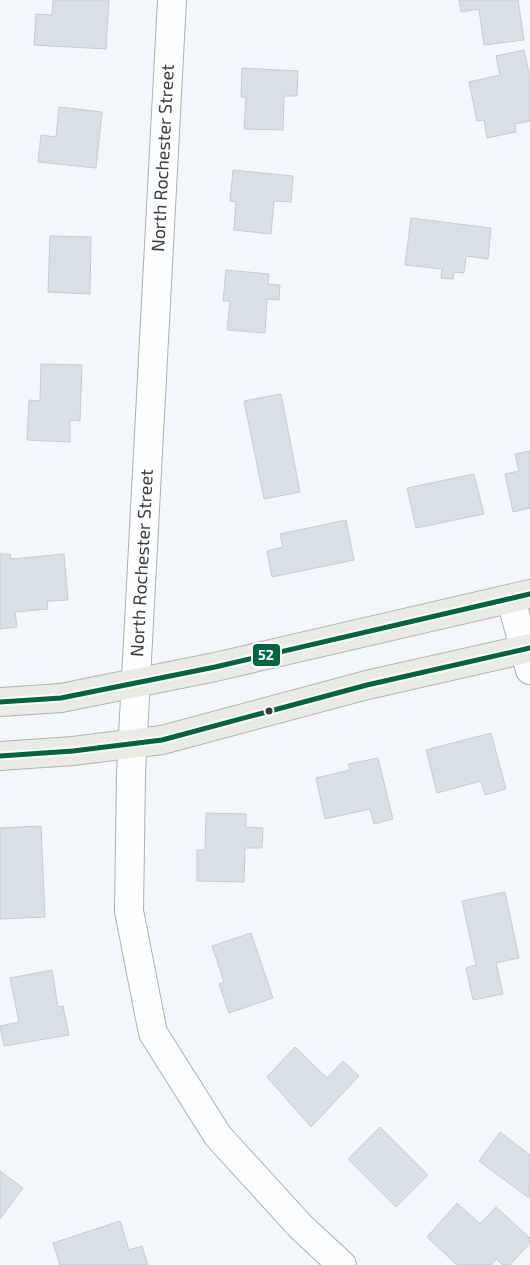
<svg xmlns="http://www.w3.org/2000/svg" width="530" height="1265" viewBox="0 0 530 1265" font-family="'Exo 2',sans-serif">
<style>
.building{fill:#d8dfe6;stroke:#c7cbd0}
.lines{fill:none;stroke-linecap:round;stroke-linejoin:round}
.minor-casing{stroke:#abb0b4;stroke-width:30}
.major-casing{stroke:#b0b6ab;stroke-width:30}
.minor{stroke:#fdfeff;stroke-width:28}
.major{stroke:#e9ebe4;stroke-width:28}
.bus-1-casing{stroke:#fff;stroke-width:9}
.bus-1{stroke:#006641;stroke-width:5}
.bus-dot{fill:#373c41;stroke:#fff;stroke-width:2}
.labels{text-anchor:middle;stroke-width:4;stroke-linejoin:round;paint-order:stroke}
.street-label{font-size:18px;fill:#373c41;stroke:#fff}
.line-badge{stroke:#fff;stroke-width:2}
.badge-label{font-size:14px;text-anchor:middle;font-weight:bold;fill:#fff}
</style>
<rect width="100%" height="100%" fill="#f2f7fc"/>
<path class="building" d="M53,0H109L106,49L34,45L36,14L52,15Z
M459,0H518L524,40L484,45L479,9L461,12Z
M524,50L530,77V121L515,124L516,132L487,138L484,120L477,121L469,82L500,75L496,56Z
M242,68L298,71L297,96H284L283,130L244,129L246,97H241Z
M59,107L102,112L96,168L38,162L41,135L56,137Z
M233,170L293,176L291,202L274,201L271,234L234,230L236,202L230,201Z
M411,218L491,228L488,259L466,256L464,273L454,272L453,279L441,278L442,269L405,265Z
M50,236L91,237L90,294L48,292Z
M226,270L269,274L268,284L280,285L279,300L267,299L265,333L227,330L230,301H223Z
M41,364L82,365L80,421L70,420V442L27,440L29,400L40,401Z
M281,394L300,492L264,499L244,401Z
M530,451V508L513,512L505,474L519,471L515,454Z
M474,474L484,514L416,528L407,488Z
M346,520L354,560L272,577L267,551L283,547L280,534Z
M0,554H10L11,559L64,554L68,600L47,601L48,609L15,612L17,627L0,629Z
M491,733L506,789L485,795L481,781L437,793L426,750Z
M378,758L393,819L374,824L370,809L325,819L316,778L350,770L348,764Z
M206,813L246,814V827L263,828L262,848H245L244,882L197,881V850H205Z
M41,826L45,917L0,919V828Z
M505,892L519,958L496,963L503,994L473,1000L466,968L476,965L462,901Z
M251,933L273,998L229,1013L219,984L224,982L212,946Z
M52,970L58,1007L63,1006L69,1035L4,1046L0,1026L19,1022L10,978Z
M295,1047L327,1078L343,1061L359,1076L311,1127L267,1077Z
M380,1127L428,1175L396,1207L348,1159Z
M500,1132L530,1155L529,1198L479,1161Z
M0,1171L23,1188L0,1219Z
M457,1203L480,1224L496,1207L530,1238V1243L510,1265H503L496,1259L491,1265H457L427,1237Z
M120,1221L129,1250L142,1246L148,1265H60L53,1243Z"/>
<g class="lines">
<g class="minor-casing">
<path id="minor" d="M172,0L131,773L129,911L153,1033L218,1136L301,1227L342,1265
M511,599L530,670"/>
</g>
<g class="major-casing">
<path id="major" d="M0,702L61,698L215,667L530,594
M0,756L73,751L162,740L367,685L530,648"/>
</g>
<use href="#minor" class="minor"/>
<use href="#major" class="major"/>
<g class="bus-1-casing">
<path id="bus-1" d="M0,702L61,698L215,667L530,594
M0,756L73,751L162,740L367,685L530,648"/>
</g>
<use href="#bus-1" class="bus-1"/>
</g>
<circle class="bus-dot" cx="269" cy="711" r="4.5"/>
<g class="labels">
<g class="street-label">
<text transform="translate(163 158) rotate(-87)" y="6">North Rochester Street</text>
<text transform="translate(142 563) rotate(-87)" y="6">North Rochester Street</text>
</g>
</g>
<rect class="line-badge" x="252" y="643" width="29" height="24" rx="5" fill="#006641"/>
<g class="badge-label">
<text x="266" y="660">52</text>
</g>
</svg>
